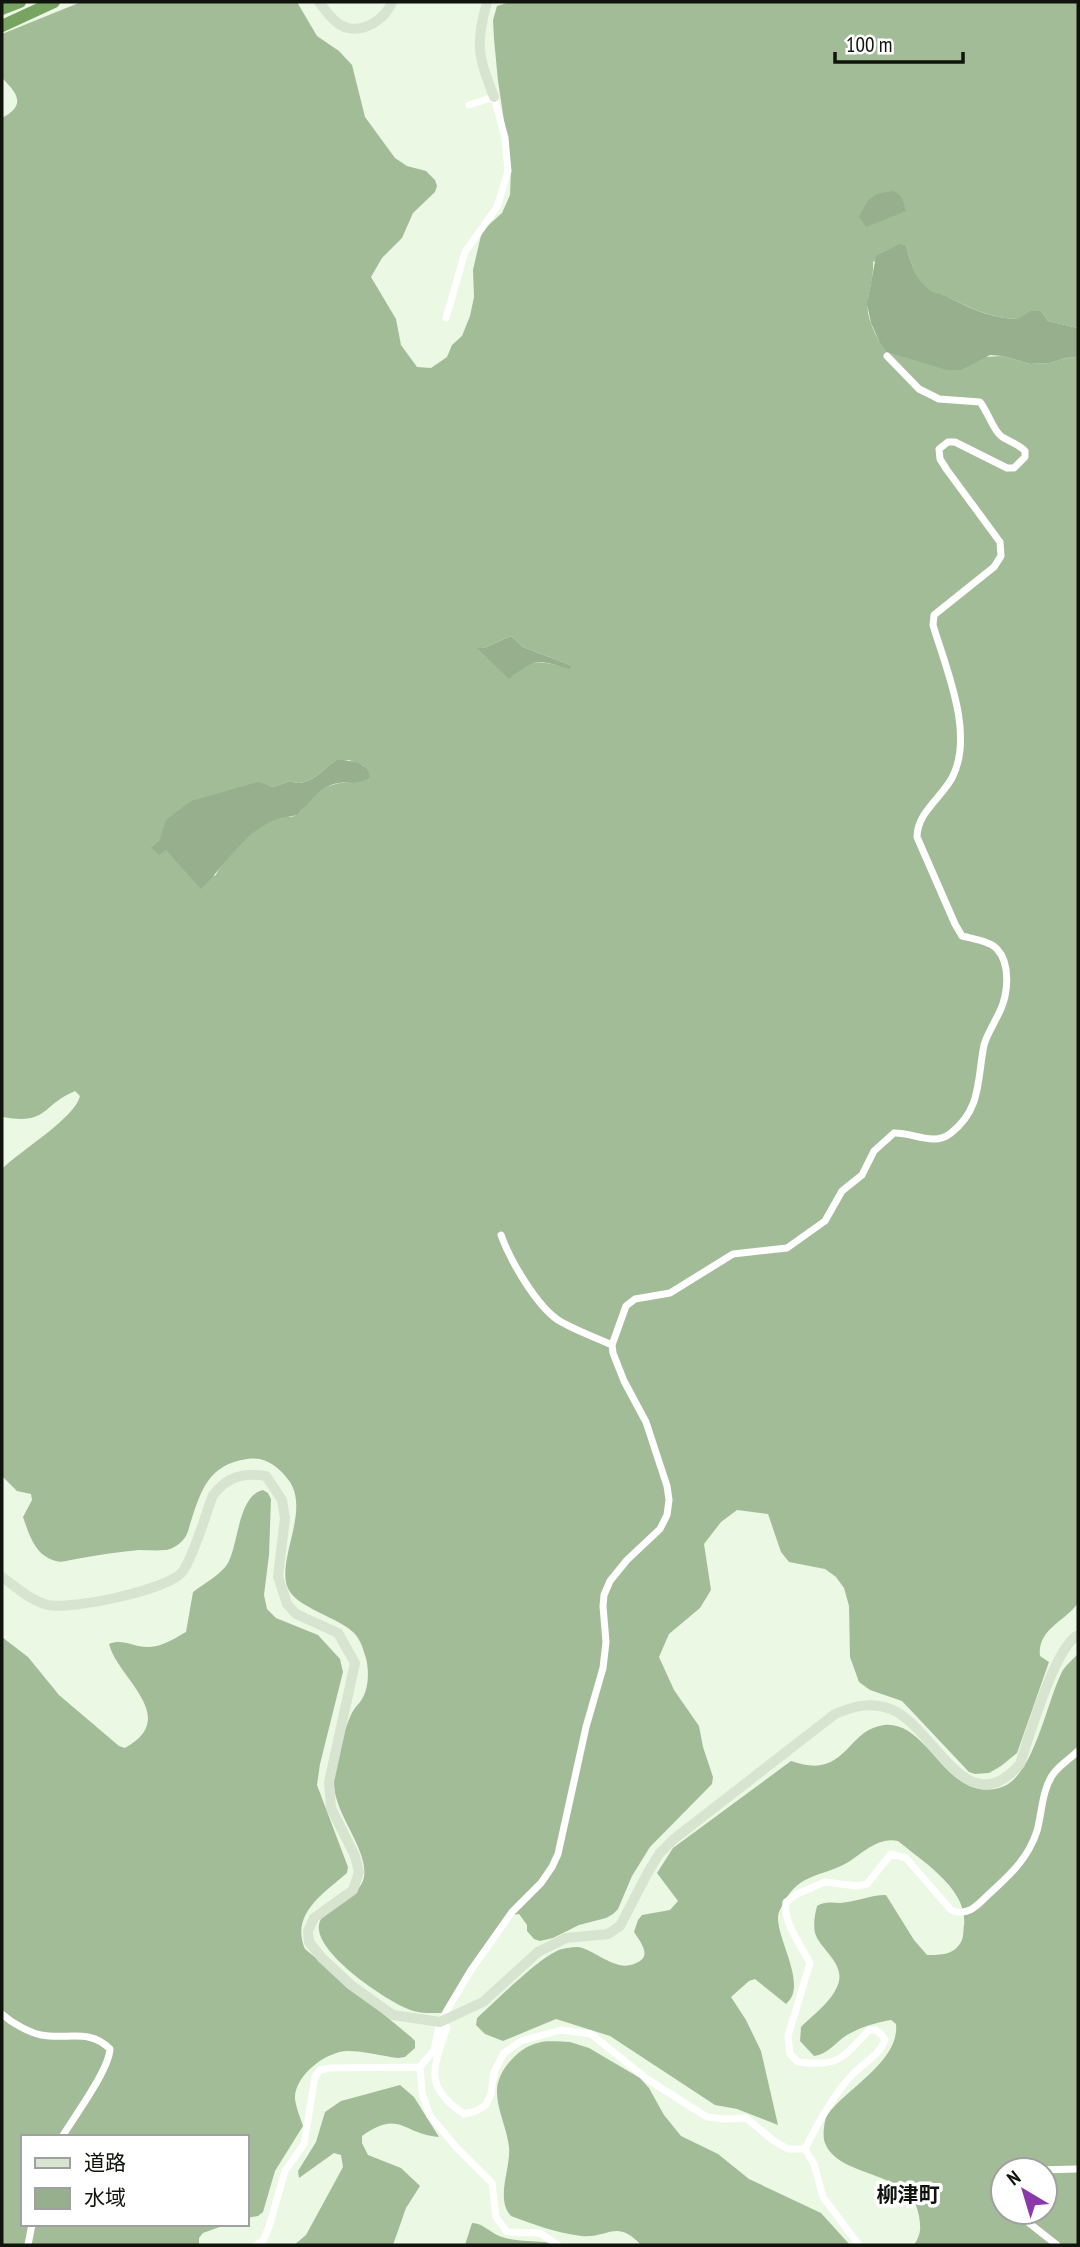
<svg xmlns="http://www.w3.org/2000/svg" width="1080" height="2247" viewBox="0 0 1080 2247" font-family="'PT Sans Narrow','Noto Sans JP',sans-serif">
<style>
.forest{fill:#a3bc98;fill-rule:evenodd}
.water{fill:#97af8c}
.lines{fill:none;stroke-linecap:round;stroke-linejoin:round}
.street{stroke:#fff;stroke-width:7}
.secondary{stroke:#d6e4d0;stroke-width:10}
.highway{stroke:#78a462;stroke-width:12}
.labels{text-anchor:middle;stroke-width:7;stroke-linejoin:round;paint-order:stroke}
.quarter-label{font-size:21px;font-weight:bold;fill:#10140d;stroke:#fff}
</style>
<rect width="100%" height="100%" fill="#ebf9e4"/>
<path class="forest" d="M81,2H297L317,36L339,51L352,65L365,117L395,158L407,166L426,171L435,180L437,186L435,192L413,213L402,238L382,258L371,277L396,319L401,345L417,367L431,368L447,357L452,345L462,336L470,316L474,297L473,270L482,231L502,213L510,195L511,168L498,81L494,39L493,20L497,6L510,2H1078V328L1048,321L1041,311H1029L1019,319C994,319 971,309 950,298C942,294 931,294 925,287C914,275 910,260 906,246L873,262C874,276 869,288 868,302C866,315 873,329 879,341L983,357L1003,356L1030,364L1050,363L1069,357L1078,358V1603C1066,1621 1037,1629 1040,1656L1049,1662L1017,1753L1001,1766L989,1773L975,1774L969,1772L902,1701L870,1690L859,1682L850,1657L849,1606L844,1588L836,1577L825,1569L789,1562L781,1552L768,1514L737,1510L721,1522L704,1544L711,1590L700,1608L669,1634L659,1657L674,1690L699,1726L703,1747L713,1777L712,1784L650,1847L632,1876L618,1909L613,1914L606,1918L579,1925L553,1938L540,1941L534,1939L527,1931V1925L519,1914L511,1915L444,2013C432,2013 419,2014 408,2009C385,2000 308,1949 320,1921C329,1902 360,1898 364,1877C369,1848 330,1810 334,1777C336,1761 345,1725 353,1711C355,1707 360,1703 362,1699C369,1688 369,1670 366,1658C363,1649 361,1641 355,1634C340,1617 294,1608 287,1586C278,1557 309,1512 290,1482C279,1467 266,1456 247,1459C209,1465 202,1488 191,1521C189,1527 188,1535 183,1540C180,1544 171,1550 165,1550C157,1551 148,1550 139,1550C118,1552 97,1555 76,1559C70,1560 62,1563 56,1561C35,1556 29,1534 23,1517L32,1500L31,1494L17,1491L2,1476V1169C21,1150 75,1118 80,1096L75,1091C40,1106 49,1125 2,1117V118C27,105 17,93 2,78V34ZM511,636L523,647L570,665L567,669C547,662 528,656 513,676L478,648H484ZM336,760H349L364,766L357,782C340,782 325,784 312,797C306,803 303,813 294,816C290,818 288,815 283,816C259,821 227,855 215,876L166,850L152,846L160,839L260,784L273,787L290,781C308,789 322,770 336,760Z
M263,1490L268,1493L271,1499L269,1555L264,1595L267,1609L276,1618L318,1635L340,1659L343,1672L320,1764L317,1785L348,1867L347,1873C324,1893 290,1914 305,1949L411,2037L415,2041V2048L405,2057L398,2058C382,2056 364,2051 348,2051C326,2051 294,2076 295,2099C296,2107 300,2117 303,2126L275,2171L263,2212L258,2216L247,2218V2137H23V2224H228L203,2233L199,2238V2245H2V1637L28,1657L59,1695L119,1746L125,1748C181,1717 118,1679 109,1644C123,1638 135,1648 149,1647C162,1647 175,1638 186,1632L193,1592C203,1584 222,1574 228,1563C239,1542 238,1496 263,1490Z
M1078,1654V2245H914C921,2234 921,2229 919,2216C913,2168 835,2180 824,2140C823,2134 824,2119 828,2114C847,2088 900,2061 896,2024L891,2020C875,2023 861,2027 847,2035C836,2042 827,2055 814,2056L800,2041L801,2027C814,2014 835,1999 839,1981C843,1962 820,1949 815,1933C813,1924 815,1914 817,1906C825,1901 831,1903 840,1903C856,1902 870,1895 886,1895L914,1940L927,1955C941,1955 954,1955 961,1942C964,1937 963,1931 964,1925C968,1889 923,1862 898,1841C879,1837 865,1851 850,1861C828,1876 798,1872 784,1903C781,1908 778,1912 778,1918C778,1942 808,1986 786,2004L755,1979L749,1981L731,1997L746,2020L761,2051L778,2125L737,2109L715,2105L610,2036L556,2019L503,2041L485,2034L476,2025L477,2018C495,2002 541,1955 562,1949C566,1948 574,1947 578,1947C597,1950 618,1976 640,1961C651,1954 639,1940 634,1932L638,1920L642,1915L670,1910L678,1901L657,1873L673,1848L791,1761C847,1781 845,1730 884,1725C929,1720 945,1802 999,1788C1034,1780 1047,1698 1063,1670C1067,1664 1073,1659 1078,1654ZM1003,2170H1045V2212H1003Z
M570,2042L589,2048L640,2078L649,2088L664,2115L681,2136L718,2154L749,2179L821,2213L850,2245H641C616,2218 608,2239 581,2236C557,2233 532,2224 511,2216C495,2199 511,2168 509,2147C507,2128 496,2108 497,2089C498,2070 519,2047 538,2043C547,2040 560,2042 570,2042Z
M400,2085L414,2097L439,2137C402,2134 400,2109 362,2136V2143L368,2155L401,2168L420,2186L406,2208L393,2245H294L306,2235L343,2167L341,2155L334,2153L299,2178L298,2171L316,2142L325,2112L341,2101Z
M472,2223C484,2223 491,2234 502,2237C520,2243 540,2239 558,2245H465Z"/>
<path class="water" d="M892,191C903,194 903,202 906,211L866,227L859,217C870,196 870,195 892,191Z
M900,244L906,246C910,260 914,275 925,286C931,294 942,293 950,298C971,309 994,319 1018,319L1029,311H1041L1048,321L1078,328V358L1069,357L1050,363L1030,364L1003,356L990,355L961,370H947L887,352L879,341L871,323L867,304L876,256Z
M511,636L523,647L570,665L571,668L567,669C535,658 535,659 509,679L477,648H484Z
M336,760C349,760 367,761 370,777C358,787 344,779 331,785C315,791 309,805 297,815C291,817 285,816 280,818C244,830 227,864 201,889L166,850L159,855L151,847L160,839L166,820L191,801L258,782L273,787L290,781C308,789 322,770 336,760Z"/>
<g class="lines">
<path class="street" d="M446,318L465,252L497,207L508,171L505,138L494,97L469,105
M501,1235C510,1260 536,1305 558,1320C574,1330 595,1337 612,1345
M2,2014C12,2023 28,2032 41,2035C68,2040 89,2028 110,2049C109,2070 74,2117 62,2137
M440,2022L447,2027C434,2067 422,2086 464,2114L476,2111L486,2105L491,2094L494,2072L504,2053L521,2041L561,2030L591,2034L647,2079L707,2117L725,2119L746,2118L774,2141L788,2149H805
M805,2149C818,2123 832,2097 852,2075C863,2063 879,2056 885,2040L882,2035L876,2030H869C843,2058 839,2067 798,2062L790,2054L788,2036L810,1963C801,1945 783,1923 786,1902L797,1894L825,1882L856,1886L867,1884L891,1854L906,1858L951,1910C967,1917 977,1906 988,1895C1009,1876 1028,1859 1037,1831C1042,1813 1042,1788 1054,1773C1060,1765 1071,1758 1078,1751
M805,2149L814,2164L823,2197L859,2245
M1036,2170L1078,2169
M1015,2212L1057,2245
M28,2245L32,2224
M256,2245L263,2241L269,2227L285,2171L304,2144L315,2077L320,2070L330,2068L420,2067
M558,2245L540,2233L507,2232L496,2217L492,2183L457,2148L430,2116L422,2093L420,2067L434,2050L440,2022L471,1970L512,1912L541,1883L552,1867L558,1854L586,1727L603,1668L606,1642L603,1606L604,1595L610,1581L627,1560L660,1529L667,1515L669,1500L667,1486L646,1422L624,1381L613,1353L612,1345L626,1306L635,1299L670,1293L733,1254L787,1248L825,1221L842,1191L862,1175L874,1151L894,1133C912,1132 934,1147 951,1133C982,1109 977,1079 984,1045C987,1034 995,1022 1000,1011C1008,994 1011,964 997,949C990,941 973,939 962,936L955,924L917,837C917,813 941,798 952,778C975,734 946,669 933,625L934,615L994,567L1001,556L1000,542L947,470L940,459L939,449L948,442H955L1007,468H1014L1025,457V451C1019,444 1009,442 1001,436C993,430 988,412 980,402L939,399L919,389L887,356"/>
<path class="secondary" d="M319,2C326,11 335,25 348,28C366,32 386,18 392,2
M487,2C475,45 478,55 494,97
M2,1577C16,1587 31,1601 48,1605C71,1610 170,1590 183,1571C195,1553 205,1516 213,1495C227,1477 243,1472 266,1476L282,1500L285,1518L278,1576L287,1604L296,1614L338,1633L355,1663L329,1782L331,1808L355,1856L359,1872L353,1890L314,1918L308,1931L309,1942L322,1958L351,1985L393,2015L440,2022L483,2002L538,1952L566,1938L608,1934L620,1926L647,1874L659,1854L674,1839L835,1714C854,1706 872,1701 893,1710C936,1730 967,1826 1020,1764C1029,1737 1055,1647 1078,1635"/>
<path class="highway" d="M2,9L20,2
M2,26L54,2"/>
</g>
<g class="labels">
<g class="quarter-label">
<text x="908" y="2202">柳津町</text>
</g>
</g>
<rect width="1080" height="2247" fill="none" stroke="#10140d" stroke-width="7"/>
<rect x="21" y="2135" width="228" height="91" fill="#ffffff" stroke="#9fa19e" stroke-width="2"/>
<rect x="35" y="2158" width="35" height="10" fill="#d6e4d0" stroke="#9fa19e" stroke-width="2"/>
<text x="84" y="2170" font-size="21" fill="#10140d">道路</text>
<rect x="35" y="2188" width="35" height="21" fill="#97af8c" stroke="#9fa19e" stroke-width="2"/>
<text x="84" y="2205" font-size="21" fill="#10140d">水域</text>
<g transform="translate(1024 2191) rotate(322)"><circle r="33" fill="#ffffff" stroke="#9fa19e" stroke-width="2"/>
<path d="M0-5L12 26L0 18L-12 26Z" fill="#8b39a8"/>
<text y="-10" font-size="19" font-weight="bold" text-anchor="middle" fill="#10140d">N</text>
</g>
<path d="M835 52v10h128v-10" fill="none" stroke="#10140d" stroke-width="3.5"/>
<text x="846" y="52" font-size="21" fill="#10140d" stroke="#ffffff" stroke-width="5" paint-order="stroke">100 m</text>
</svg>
